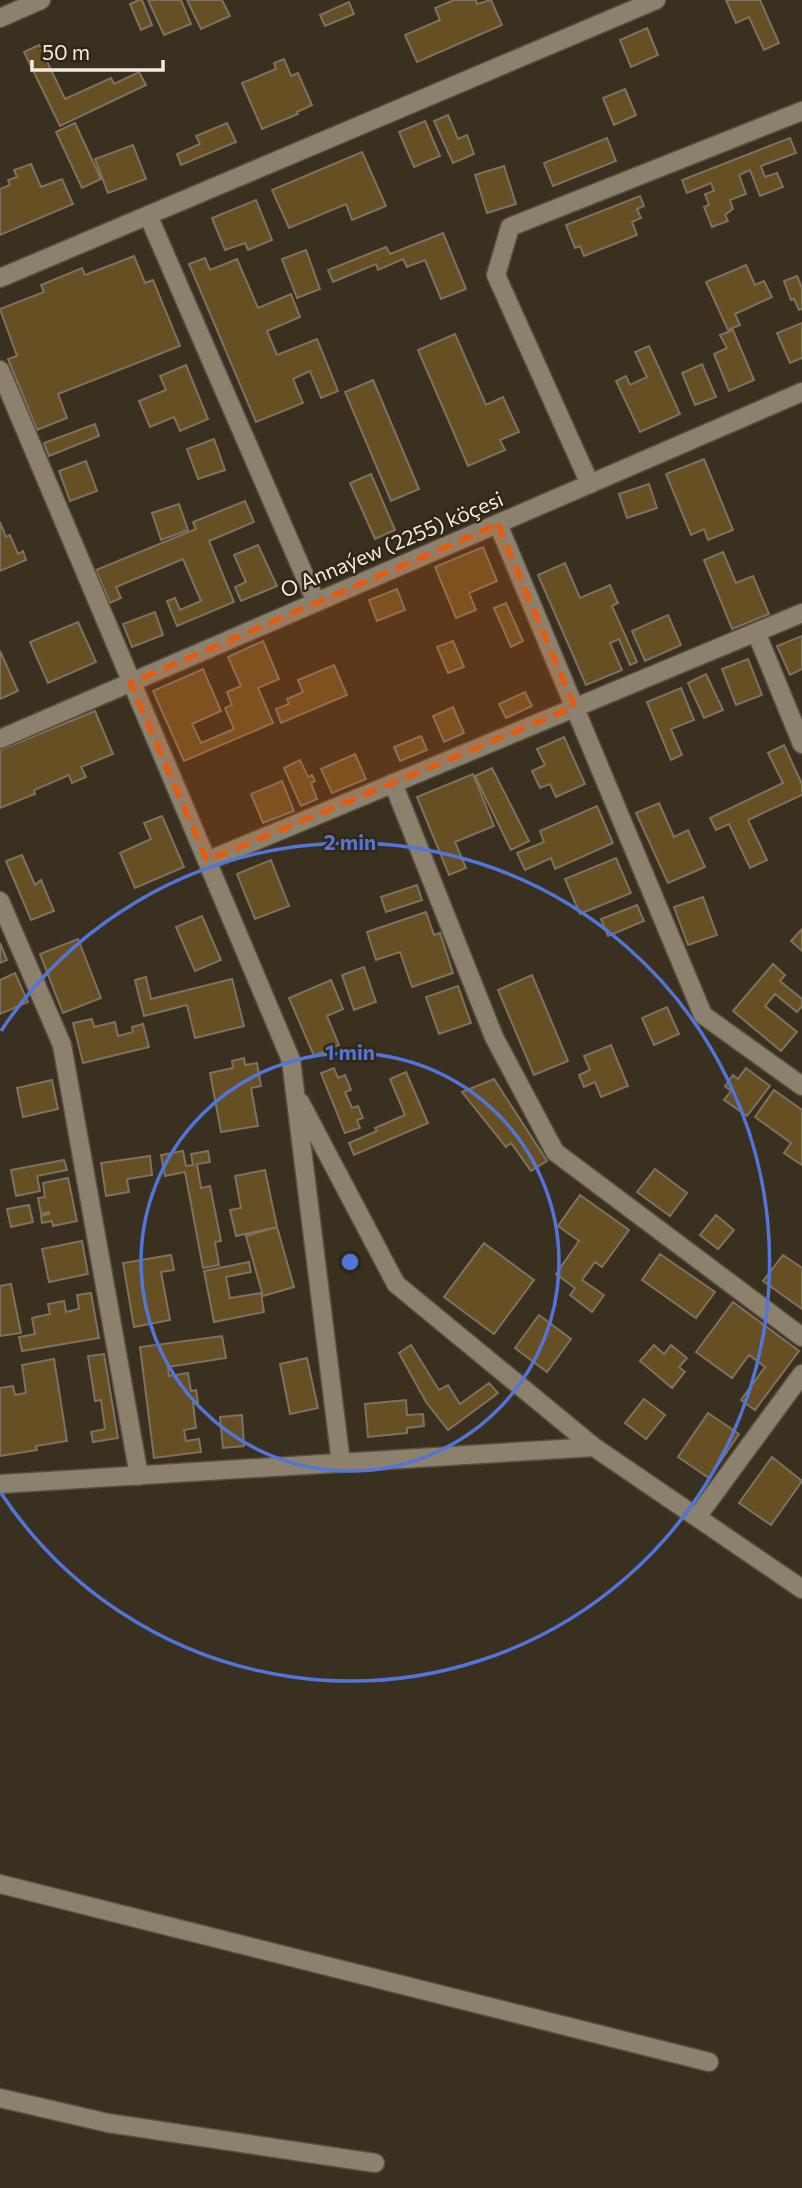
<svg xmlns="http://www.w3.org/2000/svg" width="802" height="2188" viewBox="0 0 802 2188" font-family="Commissioner,sans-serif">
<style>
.building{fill:#664f23;stroke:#7d725f;stroke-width:2}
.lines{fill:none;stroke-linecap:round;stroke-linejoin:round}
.minor-casing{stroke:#574f40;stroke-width:21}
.secondary-casing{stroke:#574f40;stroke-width:21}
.minor{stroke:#8b816d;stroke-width:18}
.secondary{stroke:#8b816d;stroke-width:18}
.marked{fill:#e8590c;fill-opacity:0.2;stroke:#e8590c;stroke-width:5;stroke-dasharray:14 9;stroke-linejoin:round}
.ring{fill:none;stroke:#5275da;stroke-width:3.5}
.labels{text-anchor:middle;stroke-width:5;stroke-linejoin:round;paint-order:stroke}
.street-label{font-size:21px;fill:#f1ebe0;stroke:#302716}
.centre{fill:#5275da;stroke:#302716;stroke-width:3.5}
.ring-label{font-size:21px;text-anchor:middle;font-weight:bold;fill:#5275da;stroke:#302716;stroke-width:5;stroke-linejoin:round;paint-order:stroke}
</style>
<rect width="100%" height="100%" fill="#3a3020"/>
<path class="building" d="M139,0H142L152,25L141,30L130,4Z
M148,0H181L191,24L164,35Z
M187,0H222L230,16L201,29Z
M454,0H476L477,4L491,0L502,25L417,62L405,35L440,20L435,8Z
M726,0H760L779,43L764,50L749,17L736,23Z
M349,2L354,14L325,26L320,15Z
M647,28L658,55L631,67L620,40Z
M39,45L65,99L111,78L114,84L139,72L146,85L60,126L24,52Z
M284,59L291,76L298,73L312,105L297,112L298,114L262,129L242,83L276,69L274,63Z
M625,89L636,115L614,125L603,98Z
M448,115L458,139L467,135L474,154L453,163L434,121Z
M425,121L440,156L414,167L399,132Z
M75,123L101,179L82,188L56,132Z
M227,123L236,142L181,165L177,154L200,144L196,136Z
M607,138L616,161L553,186L544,163Z
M790,138L796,153L761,166L765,177L777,173L783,187L760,196L750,170L739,175L746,194L730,200L733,209L725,215L728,221L712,227L704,207L709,205L705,194L714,191L711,183L687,193L682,180Z
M133,145L146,179L108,193L95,159Z
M362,152L386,206L352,220L346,204L289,228L272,190Z
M31,164L41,187L62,179L73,204L0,235V189L10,185L8,180L17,177L14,170Z
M504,166L516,204L487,213L475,175Z
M640,196L644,206L637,209L641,218L632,222L637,235L584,256L580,246L575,248L566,225Z
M256,200L272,240L248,250L245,243L225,250L212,218Z
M443,233L466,289L441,299L425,260L407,267L403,259L378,270L376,264L333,282L328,270L386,247L390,254Z
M306,250L320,289L297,298L282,259Z
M134,256L145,283L153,280L180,346L58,394L67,418L37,430L8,359L17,356L0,309L44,292L41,285L82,268L85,275Z
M205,258L210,270L237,259L258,308L291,294L300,317L267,331L277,355L317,339L338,391L321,398L310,371L293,379L303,403L256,422L189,264Z
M746,265L755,285L764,281L772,297L735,314L740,325L728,330L706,282Z
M797,276L802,288V309L799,310L794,299L791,300L784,281Z
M802,323V358L790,363L777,333Z
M733,330L754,380L729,391L714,354L727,348L720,335Z
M455,334L486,405L503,397L519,432L500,440L505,450L468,466L418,350Z
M649,346L680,414L640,432L616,381L626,376L630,385L647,377L635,352Z
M702,364L716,397L695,405L682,373Z
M186,365L208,419L180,431L174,417L150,427L139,401L166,390L160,376Z
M373,380L419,489L391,501L345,392Z
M95,424L99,436L49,456L44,443Z
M214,439L225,470L198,479L187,449Z
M704,459L733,530L708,540L704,529L691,535L666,474Z
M86,461L97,491L70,501L59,471Z
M371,474L395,530L375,539L350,483Z
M649,484L657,508L627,518L619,494Z
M245,501L254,522L209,541L234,602L177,626L167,601L175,598L180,610L201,601L183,559L116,587L121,598L110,603L96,570L196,529L193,522Z
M179,504L188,530L161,540L152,513Z
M0,522L6,537L10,535L18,554L23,551L26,560L0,571Z
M258,545L277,586L241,601L235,587L246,582L234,555Z
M483,547L497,581L469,593L476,610L456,618L435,567Z
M723,552L736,583L753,576L769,614L732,629L704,560Z
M565,563L580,598L610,585L618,603L612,606L637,662L630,665L619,639L610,643L622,670L586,685L538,575Z
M397,589L405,610L377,621L369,600Z
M506,603L523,641L511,647L494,608Z
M155,612L163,635L132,647L123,624Z
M668,615L681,645L645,661L632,631Z
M78,622L96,662L48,683L30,642Z
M802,636V669L790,675L777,646Z
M263,641L279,679L258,688L273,723L184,761L153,691L203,669L221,711L192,724L201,743L234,729L225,708L232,705L227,692L241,686L228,657Z
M453,641L464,667L448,673L437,647Z
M0,651L18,691L0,699Z
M748,659L762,695L736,705L722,669Z
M334,665L347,695L281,723L276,709L289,704L287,699L303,692L298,680Z
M706,674L723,710L704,718L688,683Z
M681,688L694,720L671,729L682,755L671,760L647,702Z
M525,692L532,706L506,718L499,704Z
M453,707L464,733L444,742L433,716Z
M95,711L113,754L81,767L86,777L72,783L69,775L34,790L35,794L0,808V750Z
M421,736L427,750L400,761L394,747Z
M564,737L585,784L556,797L550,784L540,788L532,771L545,765L537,749Z
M784,745L802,784V795L748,820L767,860L750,868L729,824L716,830L710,818L783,783L768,753Z
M355,754L366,779L332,793L321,769Z
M300,760L308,777L312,775L315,781L311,783L317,799L301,806L284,768Z
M492,768L529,841L511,850L475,776Z
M473,774L494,826L455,842L466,868L449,875L417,797Z
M282,781L294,811L263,823L251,794Z
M659,803L674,837L688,830L705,867L668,883L636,813Z
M597,806L613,843L555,869L551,858L525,870L517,853L544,842L540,831Z
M162,816L184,867L135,888L120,853L151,839L144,823Z
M22,855L35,885L41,880L54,911L31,920L6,861Z
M616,858L631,893L580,914L565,879Z
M271,860L289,906L255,919L237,874Z
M417,885L422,900L386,912L381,897Z
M703,897L717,935L688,945L674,907Z
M637,905L644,921L608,936L601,919Z
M426,912L434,935L440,933L453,973L412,987L400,952L376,960L367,932Z
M202,916L221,960L195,971L176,927Z
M802,929V951L791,941Z
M78,939L101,998L63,1013L40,954Z
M0,943L7,960L0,963Z
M773,964L785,975L780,981L802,999V1006L797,1012L775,994L765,1006L797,1032L781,1051L733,1011Z
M364,967L376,1002L354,1010L342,975Z
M15,973L28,1002L0,1014V980Z
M532,975L568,1061L534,1075L498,990Z
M146,977L151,999L232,979L244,1026L195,1038L187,1005L144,1016L135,980Z
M331,980L343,1009L327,1016L339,1045L314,1056L289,998Z
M458,986L471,1023L439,1034L426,997Z
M667,1007L679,1034L654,1045L642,1018Z
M92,1019L94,1027L115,1022L118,1036L133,1032L132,1027L143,1024L149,1047L83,1063L73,1023Z
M611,1045L628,1086L601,1097L595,1082L584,1087L579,1075L590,1070L584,1056Z
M244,1058L245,1065L257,1063L261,1086L251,1088L258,1126L221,1132L210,1073L233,1068L232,1061Z
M334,1068L338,1078L345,1075L351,1090L345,1092L352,1108L358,1106L363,1118L357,1120L360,1128L345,1133L321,1073Z
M746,1068L770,1086L747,1116L724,1100L731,1091L725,1086L733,1075L738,1079Z
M406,1072L428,1123L354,1155L349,1143L377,1131L375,1128L405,1115L390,1079Z
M494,1079L547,1161L531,1171L511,1143L506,1147L462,1092Z
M52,1080L58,1109L23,1117L17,1088Z
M774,1090L802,1110V1165L784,1153L791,1143L755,1117Z
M183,1151L186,1166L193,1165L191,1154L208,1151L210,1162L197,1164L201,1188L210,1186L221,1241L215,1242L219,1265L203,1268L185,1172L165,1176L161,1155Z
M150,1156L152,1175L127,1179L129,1192L106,1196L101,1163Z
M64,1160L67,1170L37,1176L40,1191L16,1196L11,1170Z
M655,1169L687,1193L670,1216L637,1192Z
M265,1170L277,1227L236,1236L230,1210L241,1208L235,1176Z
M68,1178L77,1221L53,1226L52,1221L42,1223L41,1216L49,1214V1212L41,1214L38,1198L45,1197L43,1183Z
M580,1195L629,1230L602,1267L595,1262L582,1280L604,1295L592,1312L570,1295L575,1288L556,1274L579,1241L558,1226Z
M29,1205L33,1222L11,1227L7,1209Z
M716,1215L734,1230L718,1249L700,1235Z
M277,1227L294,1287L263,1296L246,1236Z
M82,1241L88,1274L49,1282L42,1249Z
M484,1243L534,1280L494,1334L444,1297Z
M660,1254L715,1292L696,1318L642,1280Z
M171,1255L174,1270L161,1272L170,1320L134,1327L123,1263Z
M783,1255L802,1268V1309L763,1281Z
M249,1262L251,1272L226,1277L230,1298L261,1293L264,1312L214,1322L204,1271Z
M11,1284L21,1333L0,1336V1286Z
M91,1293L99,1338L22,1351L19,1337L35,1334L32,1318L50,1314L48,1304L64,1301L66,1312L79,1309L77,1295Z
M733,1302L799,1351L755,1410L741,1400L765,1367L749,1355L732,1378L696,1352Z
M539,1315L571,1339L547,1372L515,1348Z
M222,1336L226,1358L168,1367L169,1376L188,1373L191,1391L196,1390L198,1402L193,1403L196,1428L184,1430L186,1441L199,1439L201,1452L154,1458L140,1347Z
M411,1345L439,1390L448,1385L460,1404L489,1383L498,1393L448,1430L426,1402L399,1353Z
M654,1345L664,1354L671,1345L687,1358L679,1367L685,1372L672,1388L640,1361Z
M104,1354L118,1438L93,1442L91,1432L105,1429L101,1400L95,1401L88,1356Z
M307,1358L318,1408L290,1414L280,1364Z
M54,1359L67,1441L36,1446L37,1450L0,1456V1388L13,1386L15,1395L26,1393L22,1365Z
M644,1399L665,1415L646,1439L625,1423Z
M406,1400L407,1415L423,1414L424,1426L407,1428V1433L368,1437L365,1404Z
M708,1413L739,1434L709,1478L678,1457Z
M242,1415L244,1446L223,1448L220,1417Z
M772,1457L802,1481L771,1525L739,1503Z"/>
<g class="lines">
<g class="minor-casing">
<path id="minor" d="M0,18L41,0
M148,215L316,602
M0,278L656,0
M0,370L291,1060L341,1463
M590,484L496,275L510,227L802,111
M498,524L703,1015L802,1086
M756,632L802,744
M393,783L494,1037L555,1152L802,1337
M207,861L802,613
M0,901L62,1045L139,1476
M300,1102L396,1284L594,1447L802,1589
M0,1484L594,1447
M697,1517L802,1374
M0,1884L709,2062
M0,2098L108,2123L375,2163"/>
</g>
<g class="secondary-casing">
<path id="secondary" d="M0,739L802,392"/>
</g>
<use href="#minor" class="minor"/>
<use href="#secondary" class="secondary"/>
</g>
<path class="marked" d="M498,524L575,707L207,861L130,683Z"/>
<g class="ring">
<circle cx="350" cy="1262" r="209"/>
<path d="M1 1031A419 419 0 1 1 1 1493"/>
</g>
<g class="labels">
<g class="street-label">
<text transform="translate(392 545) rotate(-23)" y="7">O Annaýew (2255) köçesi</text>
</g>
</g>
<circle cx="350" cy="1262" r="10" class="centre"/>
<g class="ring-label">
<text x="350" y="850">2 min</text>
<text x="350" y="1060">1 min</text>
</g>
<path d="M32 60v10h131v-10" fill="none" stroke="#f1ebe0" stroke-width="3.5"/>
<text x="42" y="60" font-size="21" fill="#f1ebe0" stroke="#302716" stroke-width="5" paint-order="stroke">50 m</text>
</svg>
